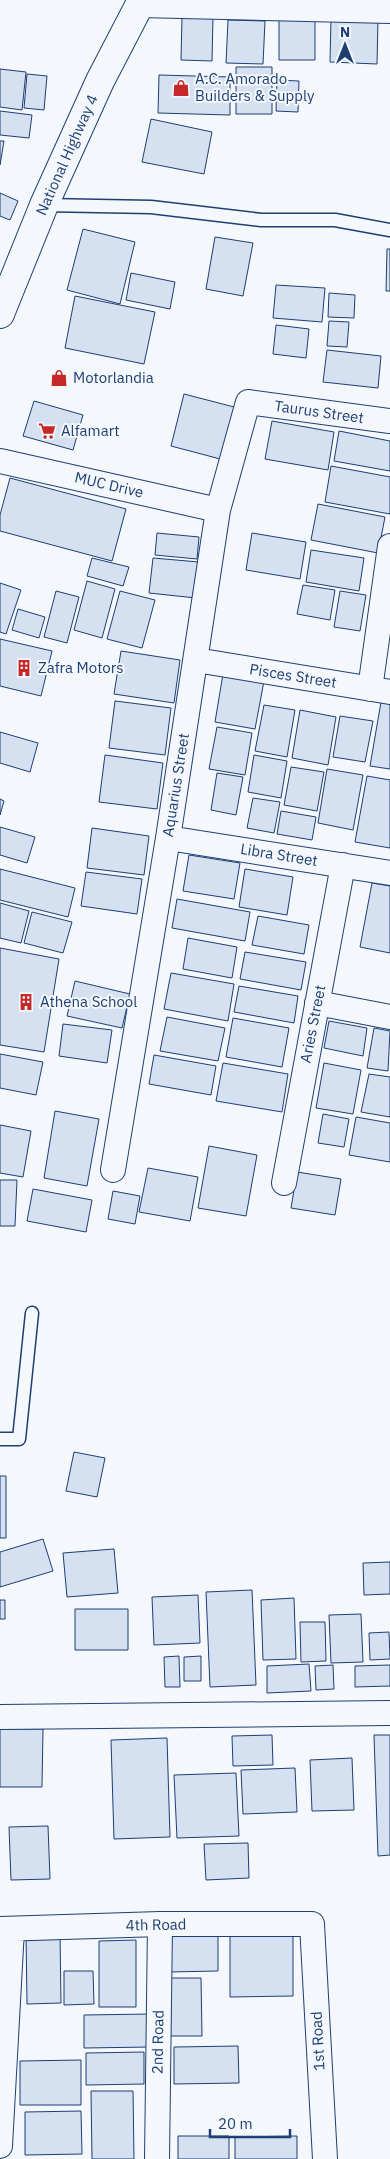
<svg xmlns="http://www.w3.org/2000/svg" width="390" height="2159" viewBox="0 0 390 2159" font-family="'IBM Plex Sans',sans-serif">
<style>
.building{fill:#d5e0f0;stroke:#1d3f73}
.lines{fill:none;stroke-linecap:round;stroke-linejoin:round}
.lane-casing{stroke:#1d3f73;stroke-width:15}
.street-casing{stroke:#1d3f73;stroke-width:26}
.primary-casing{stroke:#1d3f73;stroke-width:30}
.lane{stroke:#f4f7fb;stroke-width:12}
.street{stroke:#f4f7fb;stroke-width:24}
.primary{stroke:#f4f7fb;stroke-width:28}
.labels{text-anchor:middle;stroke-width:4;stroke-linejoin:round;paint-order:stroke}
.poi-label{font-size:15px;fill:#1d3f73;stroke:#f4f7fb;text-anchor:start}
.street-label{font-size:15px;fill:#1d3f73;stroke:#f4f7fb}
</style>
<rect width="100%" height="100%" fill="#f4f7fb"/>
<path class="building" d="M182,17H213L212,61L181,60Z
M331,18L378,19L377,64L330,62Z
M315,19V60H279V20Z
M228,20L265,21L263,64L226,63Z
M236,67H272V114H236Z
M0,69L26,72L22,110L0,107Z
M27,74L47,76L44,110L24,108Z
M159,75L230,77V115L158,113Z
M277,80L299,81L298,112L276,111Z
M0,111L32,115L29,138L0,135Z
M151,119L212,132L204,174L142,162Z
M0,141H4L0,165Z
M0,193L18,201L10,220L0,216Z
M83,229L135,242L120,304L67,290Z
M215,237L253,243L243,296L206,289Z
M387,249H390V291H386Z
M131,273L175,282L170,309L126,300Z
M276,285L325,288L322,322L273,318Z
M329,293L355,295L354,318L328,317Z
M75,296L155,312L144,364L65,348Z
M329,321L349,322L347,347L327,346Z
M276,325L309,329L306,358L273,354Z
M327,350L381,356L378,388L323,382Z
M184,394L238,408L224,460L171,446Z
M34,401L83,415L73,450L23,436Z
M272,421L334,432L328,470L265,459Z
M339,431L390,441V471L334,461Z
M331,466L390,477V514L325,502Z
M10,478L126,509L112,561L0,531V515Z
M318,504L385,517L378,553L311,540Z
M157,533L199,537L197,559L155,555Z
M252,533L306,542L300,579L246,570Z
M311,550L364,558L359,591L306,582Z
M92,558L129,567L123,586L87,576Z
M153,558L199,562L196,598L149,593Z
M87,581L115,589L102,638L74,630Z
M0,583L21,590L6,634L0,632Z
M303,585L335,590L330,620L297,614Z
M56,591L79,597L67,643L44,637Z
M120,591L155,600L142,648L107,639Z
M340,591L366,595L360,631L334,627Z
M18,609L45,617L39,638L12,630Z
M0,639L52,651L41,696L0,686Z
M121,651L180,660L174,703L114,694Z
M223,674L264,681L255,729L215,722Z
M115,701L171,708L165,755L109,748Z
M381,702L390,704V769L370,766Z
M264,705L295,710L287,757L255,751Z
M300,710L336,717L328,765L292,758Z
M340,716L373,721L365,762L333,757Z
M217,727L252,733L245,775L209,769Z
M0,732L38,743L30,772L0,763Z
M105,755L163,763L157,809L99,802Z
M254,755L287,761L281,798L248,792Z
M291,767L324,772L317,811L284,805Z
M327,769L363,775L353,830L318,823Z
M217,773L243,777L236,815L211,810Z
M367,776L390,780V848L355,842Z
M253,798L280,802L274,833L247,828Z
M0,799L4,801L0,815Z
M281,811L316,817L312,840L277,834Z
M0,827L35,837L27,863L0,855Z
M92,828L149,836L144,875L87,868Z
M189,855L240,863L234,899L183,891Z
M0,869L75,888L68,917L0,900Z
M245,869L293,877L287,915L239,907Z
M86,872L142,879L137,914L81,906Z
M372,883L390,886V953L360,947Z
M177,899L250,912L245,941L172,928Z
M0,903L29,911L21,943L0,938Z
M32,912L72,922L63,953L24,943Z
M258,916L309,925L304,954L252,945Z
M188,938L237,947L232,978L183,969Z
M0,948L59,959L44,1052L0,1045Z
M245,952L306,962L301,990L240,979Z
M171,973L234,984L228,1021L164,1009Z
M75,981L130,994L122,1028L67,1016Z
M239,986L298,996L294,1023L234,1012Z
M167,1017L225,1028L218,1061L160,1051Z
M233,1018L289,1028L282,1067L226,1057Z
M329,1021L367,1028L363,1056L324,1048Z
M63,1024L112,1030L107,1063L59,1056Z
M374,1028L390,1031L388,1071L367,1068Z
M0,1054L43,1062L36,1095L0,1088Z
M154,1055L216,1066L211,1095L149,1084Z
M223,1063L288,1074L282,1112L216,1101Z
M324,1063L361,1070L353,1114L316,1108Z
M369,1074L390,1077V1117L361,1112Z
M55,1111L99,1119L87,1186L44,1178Z
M323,1114L349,1119L344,1147L318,1143Z
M356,1117L390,1123V1162L349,1155Z
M0,1125L31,1131L23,1177L0,1173Z
M209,1146L257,1155L246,1216L198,1208Z
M148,1168L198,1177L190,1221L139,1212Z
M297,1172L341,1179L335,1215L291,1208Z
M0,1180H17L15,1226H0Z
M33,1189L92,1200L86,1232L27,1221Z
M113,1191L140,1196L135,1224L108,1219Z
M74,1452L105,1458L97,1497L66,1491Z
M0,1476H6V1538H0Z
M43,1539L53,1571L0,1587V1552Z
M114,1549L118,1593L67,1597L63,1553Z
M390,1562V1594L364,1595L363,1563Z
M252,1590L256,1685L210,1687L206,1592Z
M198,1595L200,1643L154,1645L152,1597Z
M294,1598L296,1659L263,1660L261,1600Z
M0,1600H5V1619H0Z
M75,1609H128V1650H75Z
M361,1614L363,1662L331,1663L329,1615Z
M300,1622H325L326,1661L301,1662Z
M389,1632L390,1659L370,1660L369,1633Z
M179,1656L180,1687H165L164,1657Z
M201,1656V1681H184V1657Z
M309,1664L311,1691L267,1693V1666Z
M333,1665L334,1689L316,1690L315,1666Z
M390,1665V1686L355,1687V1666Z
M0,1729H43L42,1787H0Z
M272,1735L273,1765L233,1766L232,1736Z
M374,1735H390V1855L378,1856Z
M167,1738L170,1837L114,1839L111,1740Z
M352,1758L354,1810L312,1811L310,1760Z
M295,1768L297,1812L243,1814L241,1770Z
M236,1773L239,1836L177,1838L174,1775Z
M48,1826L50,1879L11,1880L9,1827Z
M248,1843L249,1878L206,1880L204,1844Z
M168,1931H218V1971L169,1972Z
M293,1932V1996L230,1997V1933Z
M26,1933H60L61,2003L27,2004Z
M136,1940V2007H99V1941Z
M64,1971H93L94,2004L64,2005Z
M168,1978H201L202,2036H169Z
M151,2014V2047L84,2048V2015Z
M238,2046L239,2083L174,2084V2047Z
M144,2052V2084L86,2085V2053Z
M81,2060V2105H20V2061Z
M91,2091H133L134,2159H92Z
M81,2111L82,2154L25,2155V2112Z
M178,2136H229V2159H178Z
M297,2136V2159H235V2137Z"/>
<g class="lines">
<g class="lane-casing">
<path id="lane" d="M44,205L151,207L261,220H335L390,230
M0,1439H19L32,1313"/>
</g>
<g class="street-casing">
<path id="street" d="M139,5L390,11
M0,461L218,510
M196,660L390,692
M370,689L390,546
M168,838L390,873
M317,1003L390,1017
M113,1170L168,838L218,510L248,402L390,421
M284,1183L343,865
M0,1717L390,1713
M0,1929L160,1924H312L325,2159
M0,2146L12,1929
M157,2159L160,1924"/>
</g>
<g class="primary-casing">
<path id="primary" d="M0,314L44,205L100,81L142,0"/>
</g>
<use href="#lane" class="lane"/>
<use href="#street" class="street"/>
<use href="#primary" class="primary"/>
</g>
<defs>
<g id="shop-bare" transform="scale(1.35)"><path d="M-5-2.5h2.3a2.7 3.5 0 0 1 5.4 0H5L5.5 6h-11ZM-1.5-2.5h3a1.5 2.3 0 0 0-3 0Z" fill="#c62828" stroke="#f4f7fb" stroke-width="2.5" paint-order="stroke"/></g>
<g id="supermarket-bare" transform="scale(1.35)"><path d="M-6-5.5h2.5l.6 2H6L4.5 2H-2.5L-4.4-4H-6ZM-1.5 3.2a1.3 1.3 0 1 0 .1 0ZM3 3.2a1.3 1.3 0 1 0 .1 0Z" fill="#c62828" stroke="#f4f7fb" stroke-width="2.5" paint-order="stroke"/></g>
<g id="building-bare" transform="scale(1.35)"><path d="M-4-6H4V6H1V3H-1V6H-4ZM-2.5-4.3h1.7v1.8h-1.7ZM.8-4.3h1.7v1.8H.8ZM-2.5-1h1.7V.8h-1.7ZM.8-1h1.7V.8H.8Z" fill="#c62828" stroke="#f4f7fb" stroke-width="2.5" paint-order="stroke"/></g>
</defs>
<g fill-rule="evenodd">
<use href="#shop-bare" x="181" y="88"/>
<use href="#shop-bare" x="59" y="378"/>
<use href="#supermarket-bare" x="47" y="431"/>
<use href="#building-bare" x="24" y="668"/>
<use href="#building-bare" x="26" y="1002"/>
</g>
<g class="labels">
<g class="poi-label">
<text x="195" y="84">A.C. Amorado<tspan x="195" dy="17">Builders &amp; Supply</tspan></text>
<text x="73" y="383">Motorlandia</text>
<text x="61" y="436">Alfamart</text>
<text x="38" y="673">Zafra Motors</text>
<text x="40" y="1007">Athena School</text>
</g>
<g class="street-label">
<text transform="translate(67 155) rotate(-66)" y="5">National Highway 4</text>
<text transform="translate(319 412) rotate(8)" y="5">Taurus Street</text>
<text transform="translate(109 485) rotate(13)" y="5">MUC Drive</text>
<text transform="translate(293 676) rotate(9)" y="5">Pisces Street</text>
<text transform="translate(176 785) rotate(-81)" y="5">Aquarius Street</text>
<text transform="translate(279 855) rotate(9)" y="5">Libra Street</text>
<text transform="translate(313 1024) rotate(-79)" y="5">Aries Street</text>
<text transform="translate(156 1925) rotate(-1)" y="5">4th Road</text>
<text transform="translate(318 2041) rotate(-93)" y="5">1st Road</text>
<text transform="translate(158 2042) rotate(-89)" y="5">2nd Road</text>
</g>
</g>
<g transform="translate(345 45)" stroke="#f4f7fb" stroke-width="4" paint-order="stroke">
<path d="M0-4L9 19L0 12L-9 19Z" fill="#1d3f73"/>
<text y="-8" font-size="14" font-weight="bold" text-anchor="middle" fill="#1d3f73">N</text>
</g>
<path d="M210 2129v8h80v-8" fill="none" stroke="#1d3f73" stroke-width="2.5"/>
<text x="218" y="2129" font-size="15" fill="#1d3f73" stroke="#f4f7fb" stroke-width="4" paint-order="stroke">20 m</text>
</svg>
